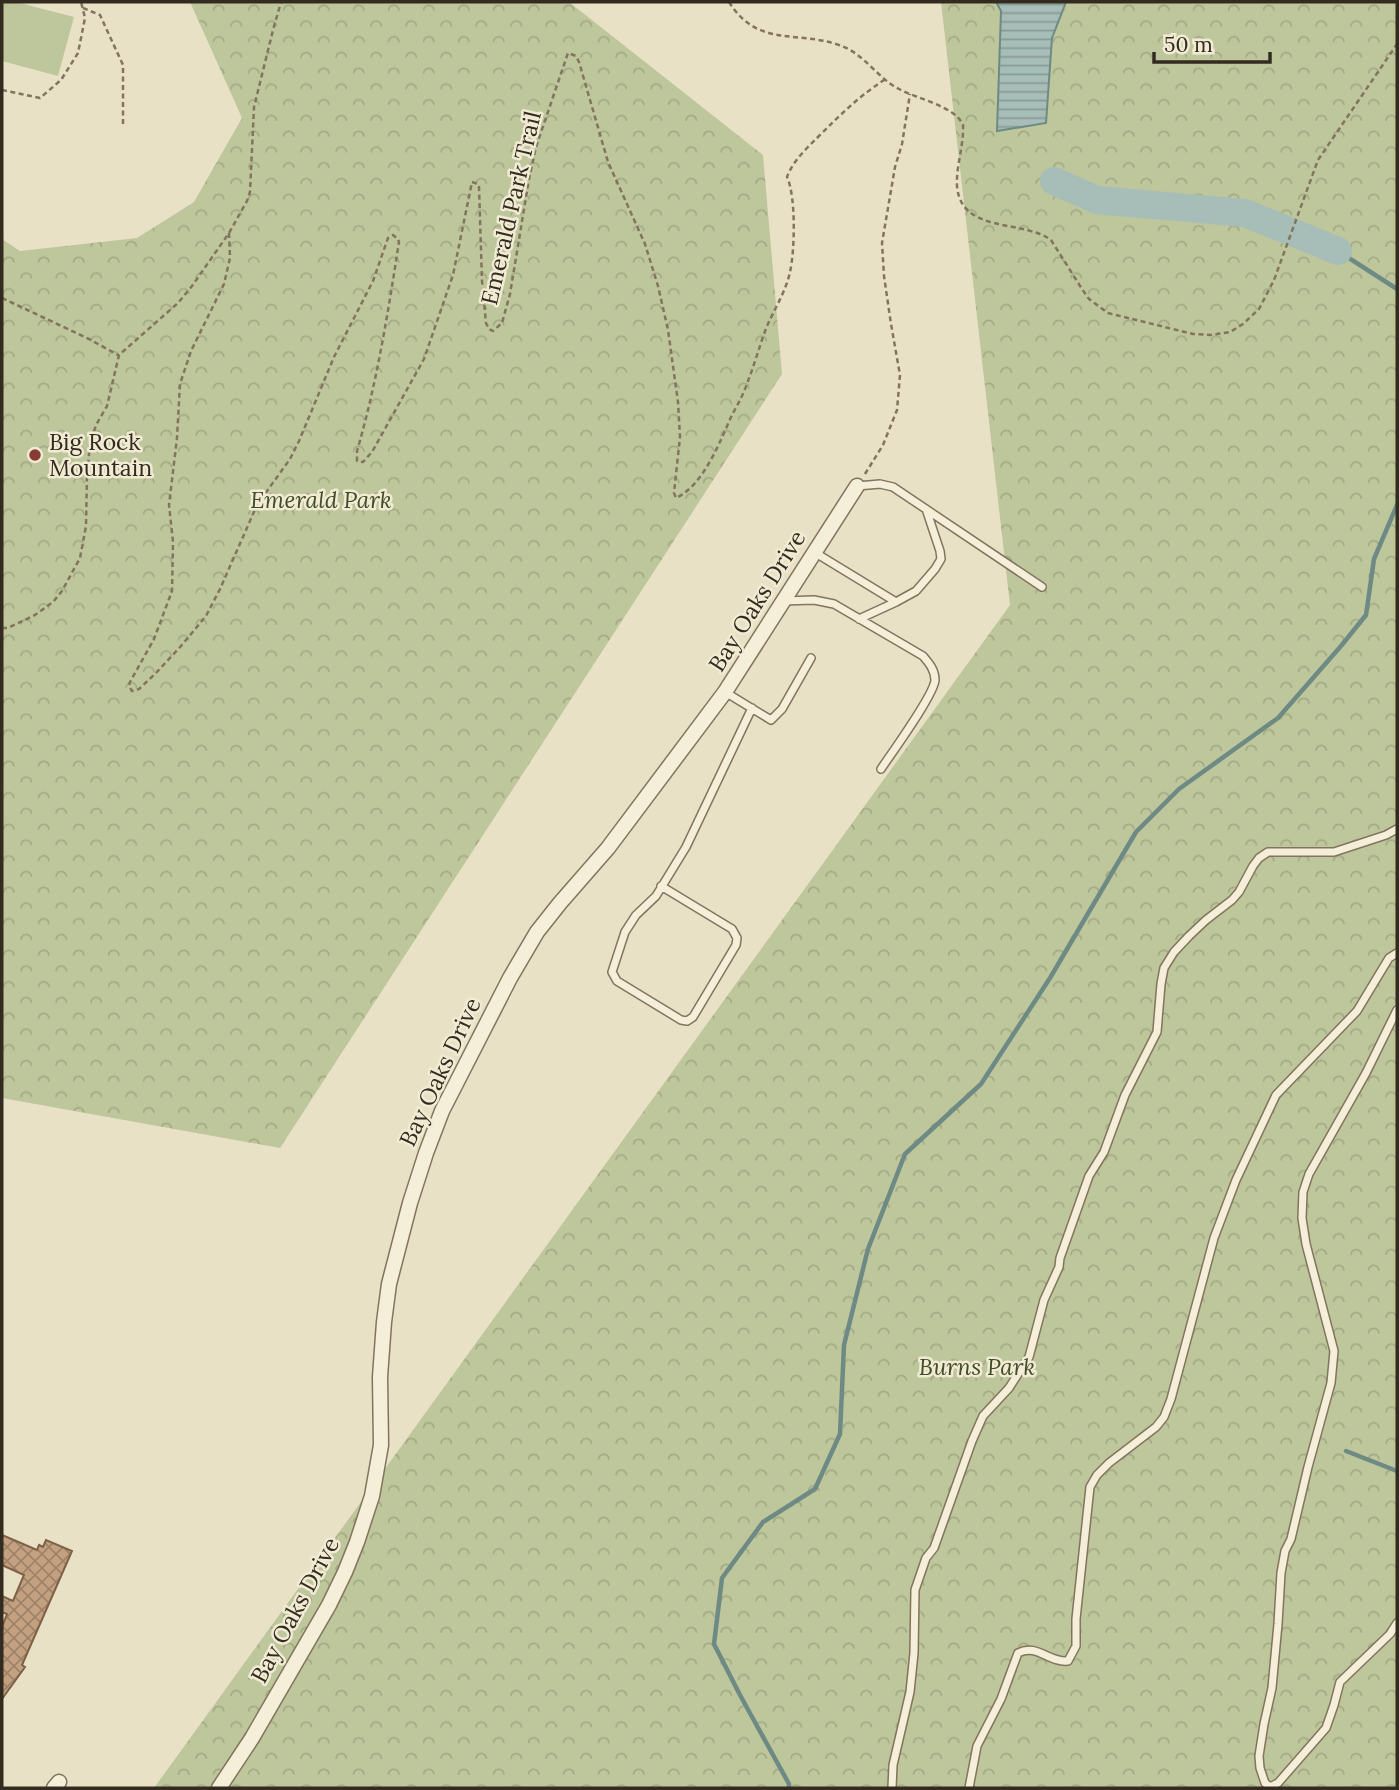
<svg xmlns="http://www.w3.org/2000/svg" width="1399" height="1790" viewBox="0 0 1399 1790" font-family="Lora,serif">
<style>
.forest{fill:url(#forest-crowns)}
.pitch{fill:#bec69b}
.water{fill:url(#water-rules);stroke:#6e8a85;stroke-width:2}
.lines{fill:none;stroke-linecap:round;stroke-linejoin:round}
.stream{stroke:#6e8a85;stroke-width:4.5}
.river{stroke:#a7bdb8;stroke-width:28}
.building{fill:url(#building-cross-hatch);stroke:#7e6146;stroke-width:2}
.service-casing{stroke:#82745e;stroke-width:10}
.minor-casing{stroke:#82745e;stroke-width:17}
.path{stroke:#82745e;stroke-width:2.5;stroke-dasharray:5 3.5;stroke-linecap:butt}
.service{stroke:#f5eed8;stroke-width:7}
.minor{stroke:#f5eed8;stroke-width:14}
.poi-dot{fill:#8a3a34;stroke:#f1ebd4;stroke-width:2.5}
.labels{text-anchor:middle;stroke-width:5;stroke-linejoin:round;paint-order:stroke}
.street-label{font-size:23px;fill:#342b20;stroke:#f1ebd4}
.poi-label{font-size:23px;fill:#342b20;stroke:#f1ebd4;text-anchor:start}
.park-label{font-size:23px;font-style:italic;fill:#424e29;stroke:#f1ebd4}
</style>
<defs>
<pattern id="forest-crowns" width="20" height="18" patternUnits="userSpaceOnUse" patternTransform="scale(1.75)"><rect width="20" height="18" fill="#bec69b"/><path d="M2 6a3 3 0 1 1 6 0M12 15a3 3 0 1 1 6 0" fill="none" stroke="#a4aa85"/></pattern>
<pattern id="water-rules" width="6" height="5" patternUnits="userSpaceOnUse" patternTransform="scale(1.75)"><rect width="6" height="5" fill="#a7bdb8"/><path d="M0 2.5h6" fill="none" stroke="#899a95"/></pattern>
<pattern id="building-cross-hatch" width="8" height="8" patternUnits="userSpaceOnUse" patternTransform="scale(1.75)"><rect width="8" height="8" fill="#c3a180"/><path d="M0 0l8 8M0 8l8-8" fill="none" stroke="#9f8368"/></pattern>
</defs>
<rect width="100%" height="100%" fill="#e9e1c6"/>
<path class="forest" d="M190,2H569L763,155L782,374L280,1148L2,1098V239L20,251L137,238L194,202L242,118Z
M941,2H1397V1788H154L1010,605Z"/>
<path class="pitch" d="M2,2H16L74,17L58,76L2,61Z"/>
<path class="water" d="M996,2H1066L1052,38L1046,123L997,131L1001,11Z"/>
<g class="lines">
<path class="stream" d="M1338,251L1397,289
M1346,1451L1397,1471
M789,1788V1784L740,1695L714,1644L722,1578L763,1522L815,1489L840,1434L844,1345L868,1249L905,1154L981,1084L1050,978L1136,832L1179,789L1278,718L1341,646L1366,615L1374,559L1397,505"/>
<path class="river" d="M1054,181L1097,200L1245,213L1338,251"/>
</g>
<path class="building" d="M2,1535L37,1550L39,1545L43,1547L46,1540L72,1551L22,1665L25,1667L2,1699V1627L7,1614L2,1612V1596L13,1601L24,1575L2,1565Z"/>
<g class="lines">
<g class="service-casing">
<path id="service" d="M857,486L880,484L893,487L1042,587
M814,552L896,602
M783,601L814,600L834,604L923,656C929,663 935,670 935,680C934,695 891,754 881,769
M859,619L896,602L916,591L935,569L941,559L940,551L926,509
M725,692L771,720L782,709L811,658
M661,886L732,929L737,938L736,945L693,1017L687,1021L681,1020L617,981L612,972L625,932L636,915L656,896L686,847L752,708
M1397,1010L1366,1073L1309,1174L1303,1192L1302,1218L1306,1244L1334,1351L1331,1383L1308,1467L1291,1539L1285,1551L1281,1573L1278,1624L1272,1688L1264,1724L1259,1756L1260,1768L1265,1783L1270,1787L1278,1783L1326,1728L1334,1705L1340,1682L1390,1634L1397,1623
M892,1788L893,1765L910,1692L914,1653L915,1590L926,1558L934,1548L972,1441L983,1416L1009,1388L1029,1357L1044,1300L1059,1267L1060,1258L1089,1176L1104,1152L1125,1095L1157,1032L1161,984L1164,968L1174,952L1189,936L1206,920L1232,900L1239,892L1253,866L1259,858L1268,852H1334L1386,835L1397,829
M969,1788L977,1746L1001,1699L1018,1653C1037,1643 1049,1663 1068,1661L1076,1646V1619L1090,1487L1097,1475L1109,1463L1156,1427L1164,1417L1171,1399L1214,1238L1236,1180L1276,1095L1357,1011L1389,958L1397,953"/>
</g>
<g class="minor-casing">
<path id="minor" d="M54,1788L59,1782
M219,1788L252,1738L329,1605L345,1572L357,1542L372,1496L381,1445L380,1377L384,1322L389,1284L410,1203L426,1153L442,1111L510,978L537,932L560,903L608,848L725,692L857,486"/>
</g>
<path class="path" d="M729,2C758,48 796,30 839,45C864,53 877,78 899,89C917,99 955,106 963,125C964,146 956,165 957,186C961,234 1022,219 1051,240L1082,289L1089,299L1108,313L1193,334L1210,335L1230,332L1243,324L1259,309L1274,280L1318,160L1397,44
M83,8L100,15L123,65V126
M2,90L40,98L61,80L78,53L85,18L81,2
M229,233L230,258L224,284L191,351L180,384L177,438L169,505L173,542L172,591L154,639L130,682L129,686L132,691L139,689L155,674L181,646L206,616L220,589L257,505L290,459L299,441L334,357L373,281L388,238L393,235L398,239L399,242C388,312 377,383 357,451V461L363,462L372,452L424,359L453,275L472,182L478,184L479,187L482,281L486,323L489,329L493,331L502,323L510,294L529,179L536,147L568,53L576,56L579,62L608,162L645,244L658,286L668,330L678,402L680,437L674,493L676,498C704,485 720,441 732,415C738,404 744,393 748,381C755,363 760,344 767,326C775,308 786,291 790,272C795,250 796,196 787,177C793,161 806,149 817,138C840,115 857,98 884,80
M2,298L89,339L118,355
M865,474L883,445L897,410L900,375L891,324L884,276L882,243L895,167L902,144L910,94
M2,628H8L35,615L53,602L62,591L80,558L86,526L87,475L90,444L96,425L107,406L119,355L178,303L192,286L229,233L247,201L250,192L254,107L273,30L281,2"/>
<use href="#service" class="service"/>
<use href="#minor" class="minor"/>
</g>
<circle class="poi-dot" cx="35" cy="455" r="7"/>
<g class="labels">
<g class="street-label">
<text transform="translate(511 208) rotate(-77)" y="8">Emerald Park Trail</text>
<text transform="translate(757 601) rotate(-58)" y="8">Bay Oaks Drive</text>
<text transform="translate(440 1072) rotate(-65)" y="8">Bay Oaks Drive</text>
<text transform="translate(295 1610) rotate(-62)" y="8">Bay Oaks Drive</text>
</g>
<g class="poi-label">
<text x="49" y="450">Big Rock<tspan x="49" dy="26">Mountain</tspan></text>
</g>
<g class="park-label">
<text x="321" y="508">Emerald Park</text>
<text x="977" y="1375">Burns Park</text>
</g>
</g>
<rect width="1399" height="1790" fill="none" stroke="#342b20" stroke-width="7"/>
<path d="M1154 52v10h116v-10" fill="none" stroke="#342b20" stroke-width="3.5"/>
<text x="1164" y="52" font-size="21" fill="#342b20" stroke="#f1ebd4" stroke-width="5" paint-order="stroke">50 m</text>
</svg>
